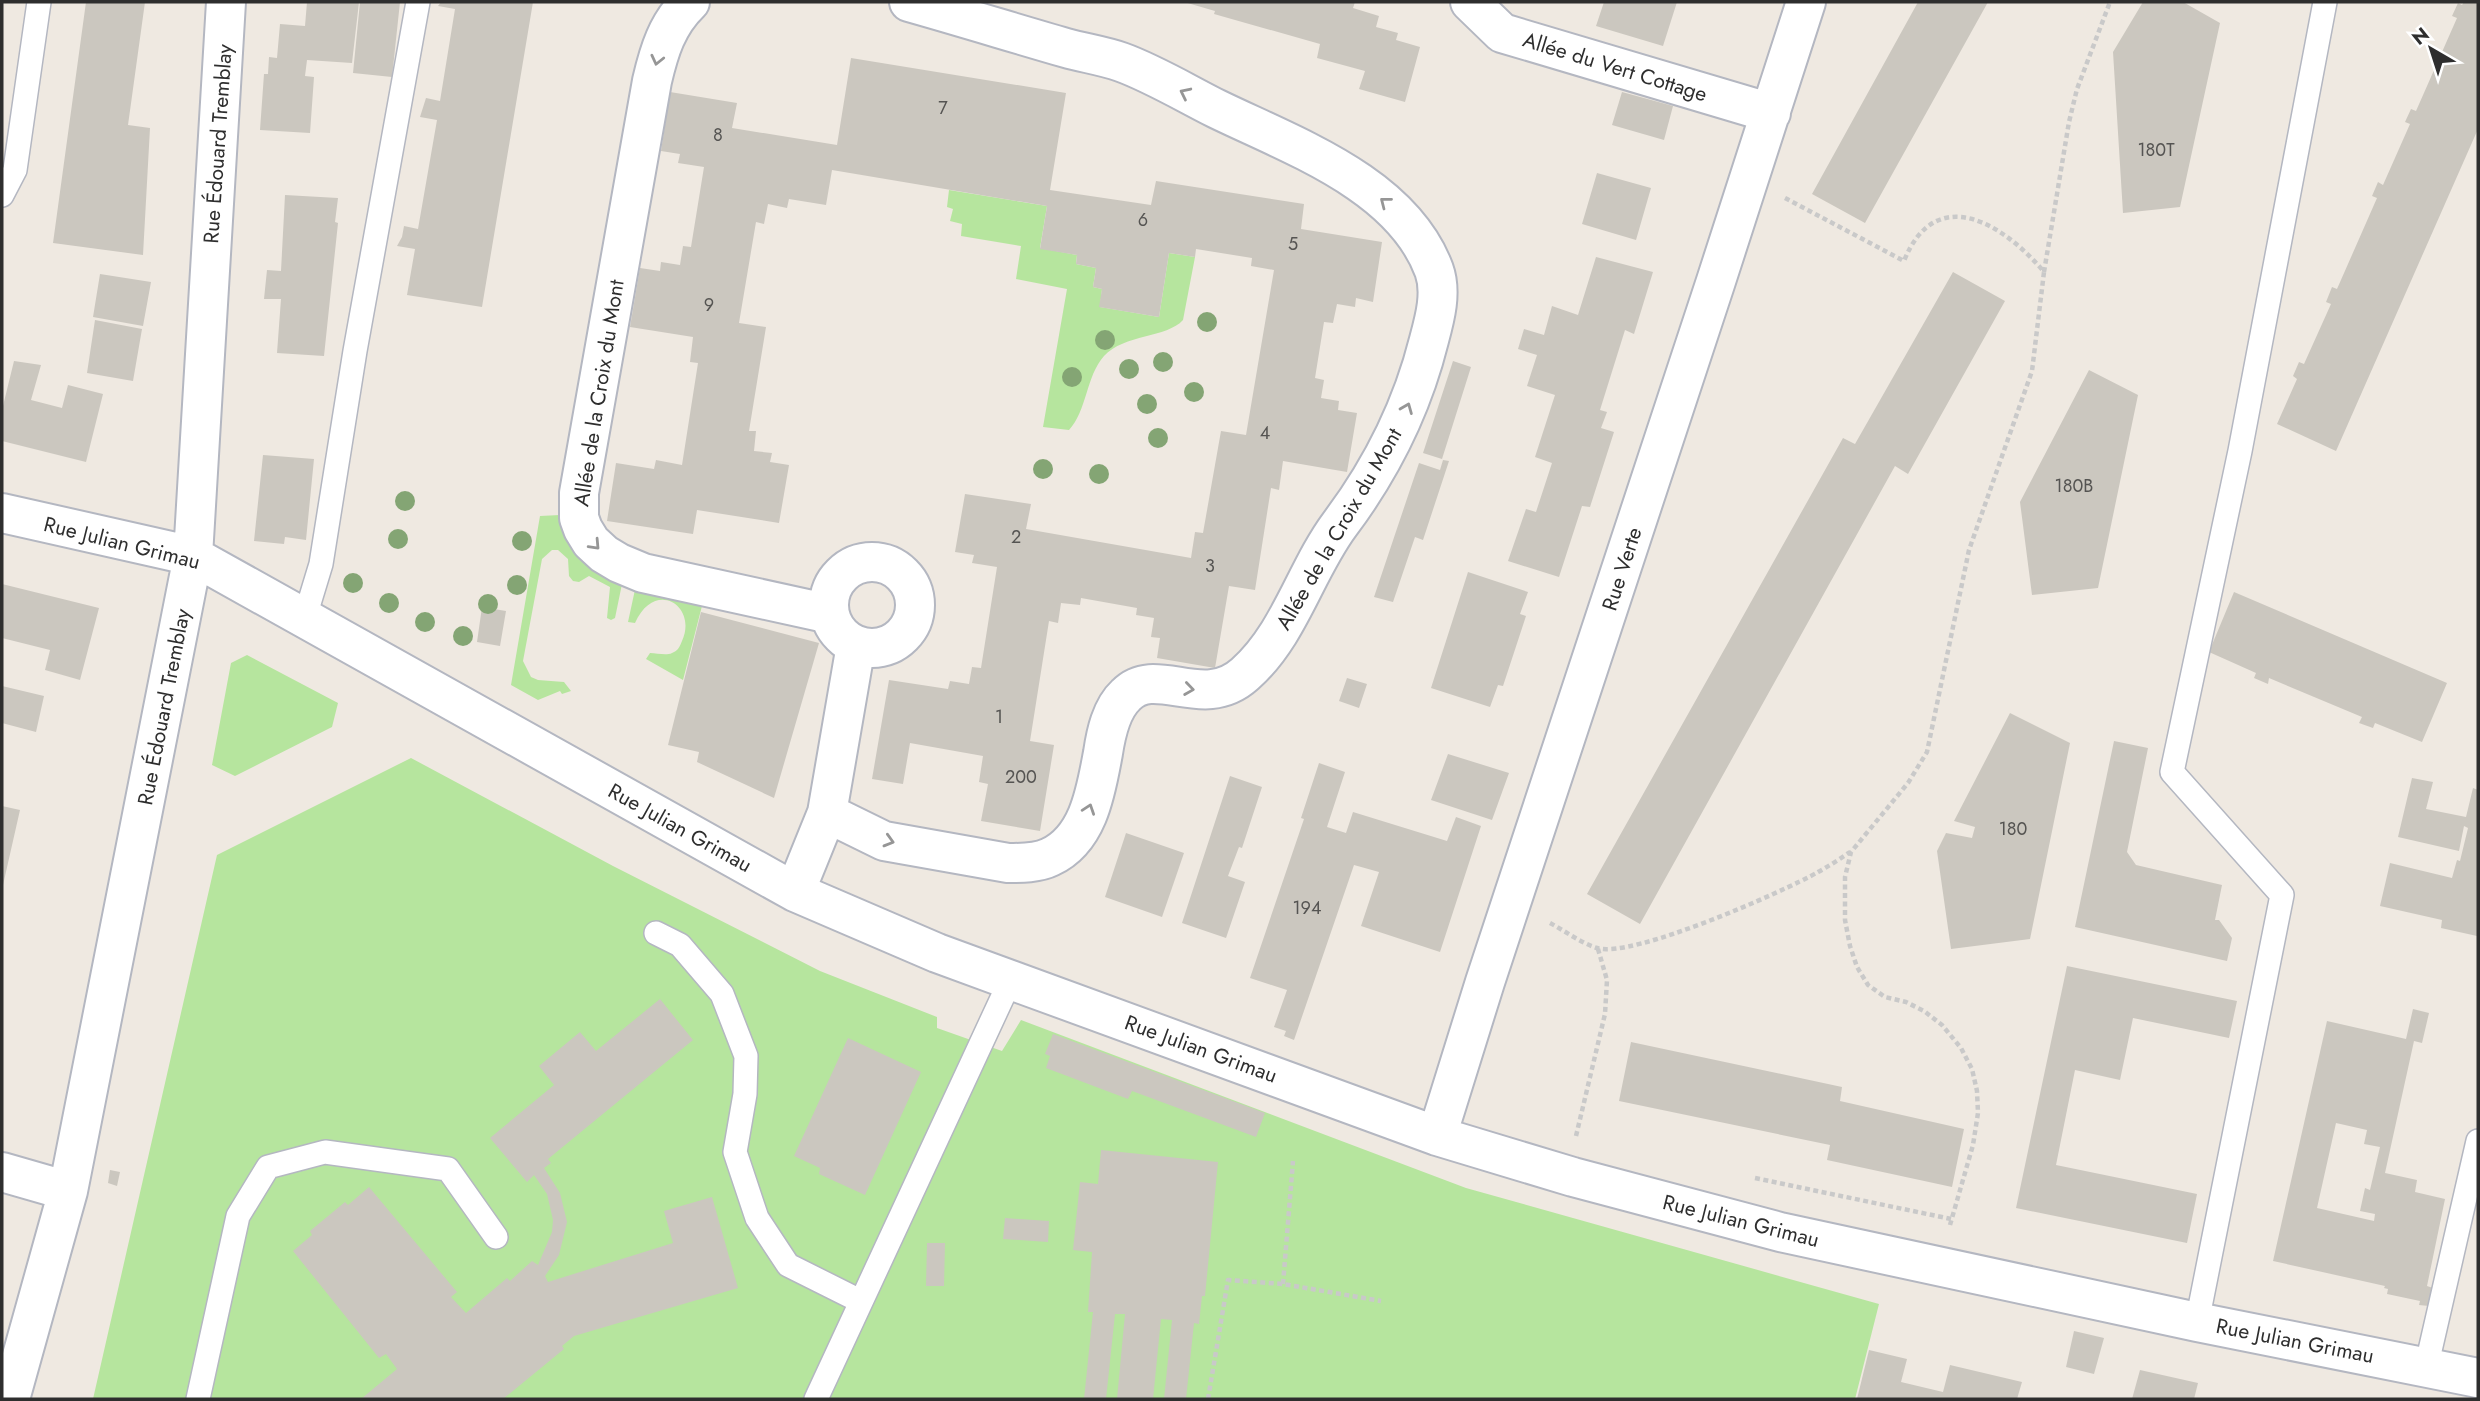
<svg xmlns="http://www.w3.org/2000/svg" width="2480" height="1401" viewBox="0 0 2480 1401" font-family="Jost,sans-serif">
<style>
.green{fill:#b6e59e}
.building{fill:#cbc7bf;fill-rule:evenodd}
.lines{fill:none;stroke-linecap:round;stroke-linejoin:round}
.service-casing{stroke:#b4b7c1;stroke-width:26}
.minor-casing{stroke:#b4b7c1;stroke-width:42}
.path{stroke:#c9c9c9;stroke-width:4.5;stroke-dasharray:5 3.5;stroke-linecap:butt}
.service{stroke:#fff;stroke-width:23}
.minor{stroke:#fff;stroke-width:38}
.tree{fill:#84a574}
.oneway{stroke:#969696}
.labels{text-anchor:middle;stroke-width:7;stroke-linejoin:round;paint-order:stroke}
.number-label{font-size:18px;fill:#555452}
.street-label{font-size:21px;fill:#2e2e2e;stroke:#fff}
</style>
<rect width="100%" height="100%" fill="#efe9e1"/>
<path class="green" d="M949,190L1047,206L1040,248L1077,255L1076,264L1096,268L1093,287L1102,289L1100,307L1159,317L1169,253L1195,257L1183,320C1167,338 1124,334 1104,356C1086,376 1087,411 1069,430L1043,427L1067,289L1016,279L1021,246L961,236L962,224L950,221L953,209L947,207Z
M560,515L563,533L570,545L622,584L615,618L611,620L607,618L610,587L589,576L579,582L573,581L569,576L568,559L558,550H552L542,559L523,661L531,677L538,680L564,682L571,691L562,694L560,691L538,700L511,685L540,516Z
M636,585L703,602L683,680L646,659L650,653C657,653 666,656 672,653C678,651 680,646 682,641C698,606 655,578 635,623L628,622Z
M247,655L338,703L332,727L235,776L212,765L231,663Z
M411,758L613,866L820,971L937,1017V1028L1002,1051L1021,1020L1466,1188L1879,1304L1855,1399H93L217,855Z"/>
<path class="building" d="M86,2H145L128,125L150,128L143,255L53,243Z
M307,2H359L352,63L307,60L305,76L314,77L310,133L260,130L264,74H268L269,57L277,58L280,24L305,26Z
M360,2H400L392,77L353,73Z
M441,2H533L482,307L407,295L415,249L397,246L402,237L404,226L418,229L437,120L420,117L426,98L440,101L455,9L438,6Z
M1184,2H1355L1353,8L1379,16L1376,27L1398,33L1396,40L1420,47L1405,102L1359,89L1365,71L1317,58L1320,44L1214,14L1215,11Z
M1604,2H1677L1663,46L1596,26Z
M1918,2H1988L1865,223L1812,194Z
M2143,2H2183L2220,23L2180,207L2123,213L2113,52Z
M2464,2H2478V129L2336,451L2277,424L2297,379L2293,376L2299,362L2304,364L2331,304L2326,302L2332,287L2337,289L2377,198L2372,196L2378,182L2383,185L2410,124L2405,122L2411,109L2416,111L2457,18L2452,16L2458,3L2462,5Z
M851,58L1066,93L1050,190L1151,205L1156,181L1304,204L1301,229L1382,242L1373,302L1356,298L1355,307L1337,304L1333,323L1324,322L1315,378L1324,380L1321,398L1339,401L1338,410L1357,413L1347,472L1283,461L1279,490L1271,488L1255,590L1229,586L1215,668L1157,658L1160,638L1151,637L1154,618L1136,615L1137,608L1081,598L1080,605L1061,603L1058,623L1049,621L1030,741L1054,745L1040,831L981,821L988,784L979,782L983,756L910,743L903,784L872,779L889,680L948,689L950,681L969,684L972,667L981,668L997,567L972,563L974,555L955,552L965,494L1031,504L1026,529L1191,558L1195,532L1203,533L1221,431L1246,435L1274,270L1251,266L1252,258L1196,249L1195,257L1169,253L1159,317L1099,307L1102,289L1093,287L1096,268L1076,264L1077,255L1040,249L1047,206L832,170L826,205L789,199L787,208L768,204L764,224L756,222L739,323L766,327L749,431H756L754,451L772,453L770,462L789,465L779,523L697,510L693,534L607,521L616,463L654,469L656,460L682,465L698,363L690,362L693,337L630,327L640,268L660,271L661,262L680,265L683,246L691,247L704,167L678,163L680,154L661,151L670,92L737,103L732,128L837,145Z
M1622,92L1673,106L1664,140L1612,125Z
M1597,173L1651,188L1636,240L1582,224Z
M285,195L338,198L335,222L338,223L324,356L277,353L281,299H264L267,270L281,271Z
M1596,257L1653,272L1634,334L1625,330L1600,410L1607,412L1601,428L1614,432L1590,507L1582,506L1559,577L1508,561L1526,509L1536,512L1552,463L1535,457L1555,395L1527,386L1537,355L1518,349L1524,329L1544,335L1552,306L1578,315Z
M1953,272L2005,301L1908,474L1895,466L1640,924L1587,894L1843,438L1855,444Z
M100,274L151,282L143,326L93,317Z
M95,320L142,329L133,381L87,373Z
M14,361L41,365L31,400L62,408L68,385L103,394L86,462L2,441V410Z
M1453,361L1471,367L1442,459L1423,453Z
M2089,370L2138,395L2098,588L2032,595L2020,502Z
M263,455L314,459L306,540L285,537L284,544L254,541Z
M1443,460L1449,461L1423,540L1415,537L1393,602L1374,597L1419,463L1440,470Z
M1468,572L1528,592L1520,614L1526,616L1503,686L1498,685L1490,707L1431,688Z
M2,584L99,608L80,680L45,670L50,650L2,638Z
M2234,592L2447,683L2422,742L2375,723L2373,728L2359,723L2362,717L2269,678L2268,684L2254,678L2256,673L2209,652Z
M482,607L506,611L500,646L477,642Z
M701,612L819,643L774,798L697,762L699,752L668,745Z
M1347,678L1367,684L1359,708L1339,701Z
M2,686L44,696L36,732L2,723Z
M2010,713L2070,743L2030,939L1951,949L1937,851L1946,833L1972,838L1975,827L1954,821Z
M2114,741L2148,748L2127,852L2136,865L2222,885L2215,920H2219L2232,938L2227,961L2075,927Z
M1448,754L1509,773L1492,820L1431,800Z
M1319,763L1345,772L1327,827L1346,833L1353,812L1447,841L1456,817L1481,826L1440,952L1361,926L1379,872L1354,865L1294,1040L1284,1036L1286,1031L1274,1027L1287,990L1250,978L1304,819L1301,818Z
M1230,776L1262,787L1242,848L1239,847L1228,876L1245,882L1226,938L1182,923Z
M2412,778L2433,782L2426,809L2466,817L2473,788L2478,790L2477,936L2441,928L2442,920L2380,906L2390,863L2452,878L2457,860L2460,861L2468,828L2464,826L2459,851L2398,837Z
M2,806L20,810L3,885H2Z
M1126,833L1184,853L1162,917L1105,897Z
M2067,966L2237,1001L2229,1038L2133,1018L2120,1080L2075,1070L2056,1165L2197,1194L2187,1243L2016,1208Z
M660,999L693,1040L548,1159L551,1163L544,1168L560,1193L567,1222L559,1255L545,1276L548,1282L673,1243L664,1211L712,1197L738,1288L574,1336L562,1346L564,1349L503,1399H361L397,1369L386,1354L379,1358L293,1251L312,1235L310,1231L345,1202L348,1205L369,1187L457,1292L451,1297L466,1313L507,1278L510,1281L532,1261L538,1265L552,1232L553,1220L547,1194L534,1175L527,1182L490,1138L554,1085L539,1066L580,1032L596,1051Z
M2413,1009L2429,1013L2422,1043L2414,1041L2385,1173L2417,1180L2415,1192L2445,1199L2427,1286L2433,1288L2429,1306L2419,1305L2420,1301L2387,1294L2388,1289L2384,1288L2385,1286L2273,1261L2327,1021L2406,1039ZM2336,1123L2367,1130L2364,1144L2380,1147L2370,1190L2365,1188L2360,1211L2375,1214L2374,1221L2317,1208Z
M1053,1034L1265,1113L1256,1137L1132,1091L1128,1099L1046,1068L1050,1056L1045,1054Z
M848,1038L921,1072L865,1195L819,1174L820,1168L794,1156Z
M1631,1042L1842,1087L1840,1101L1964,1129L1952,1187L1827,1160L1830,1145L1619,1101Z
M1101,1150L1218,1162L1205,1296H1202L1199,1324L1194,1323L1186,1399H1164L1172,1320L1161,1319L1153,1399H1117L1125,1314H1115L1106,1399H1084L1093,1312H1088L1092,1252L1073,1250L1080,1182L1098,1184Z
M110,1170L120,1172L117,1186L108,1183Z
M1005,1218L1049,1221L1048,1242L1003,1239Z
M927,1243H945L944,1286H926Z
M2074,1331L2104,1338L2094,1374L2066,1367Z
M1869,1350L1907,1359L1901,1382L1943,1392L1950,1365L2022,1382L2017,1399H1857Z
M2140,1370L2198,1383L2194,1399H2132Z"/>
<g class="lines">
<g class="service-casing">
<path id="service" d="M2,195L15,170L39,2
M304,620L321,564L355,351L418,2
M656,933L680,945L722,994L746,1056L745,1094L735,1152L757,1218L788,1265L860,1301
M2197,1322L2282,895L2172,772L2240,451L2325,2
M2426,1368L2478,1141
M198,1399L238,1216L268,1167L325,1152L448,1169L496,1237
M816,1399L1011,979"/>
</g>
<g class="minor-casing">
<path id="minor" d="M690,2C667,24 659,51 652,81L579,493V518L583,529L591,542L604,554L619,563L643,573L830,614
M1470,2L1502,33L1771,113
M2,513L193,556L795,892L937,953L1437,1136L1573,1177L1780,1232L2197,1322L2478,1378
M829 605a43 43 0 1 1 86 0a43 43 0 1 1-86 0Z
M827,813L884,841L1008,863C1021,863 1038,863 1050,857C1089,839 1096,790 1103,753C1106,733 1111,709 1126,695C1156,664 1203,712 1245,674C1290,634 1305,571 1340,524C1382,468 1412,408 1429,340C1435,318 1442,292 1434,270C1402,184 1293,146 1217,109C1187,94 1152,73 1121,62C1104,56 1084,53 1066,48C1014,33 962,17 909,2
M795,892L827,813L856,645
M1437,1136L1485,982L1716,281L1806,2
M2,1172L68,1191
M10,1399L68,1191L193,556L226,2"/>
</g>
<path class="path" d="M1785,198L1904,261C1936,181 2005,225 2044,272L2032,371L1969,550L1927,752L1908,783L1851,852L1845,877V920L1850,946L1857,967L1868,985L1885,997L1906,1002L1924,1011L1942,1025L1961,1048L1972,1069L1977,1091L1978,1113L1973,1145L1950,1225
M2044,272L2069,122L2077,89L2110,2
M1550,923C1565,931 1581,943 1597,948C1631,959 1783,892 1818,872C1829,866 1840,859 1850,852
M1576,1136L1605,1014L1607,980L1598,949
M1755,1178L1951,1219
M1283,1284L1293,1161
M1208,1399L1228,1280L1283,1284L1381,1301"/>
<use href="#service" class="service"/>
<use href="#minor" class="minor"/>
</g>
<g class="tree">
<circle cx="1207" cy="322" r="10"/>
<circle cx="1105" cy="340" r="10"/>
<circle cx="1163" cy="362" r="10"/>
<circle cx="1129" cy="369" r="10"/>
<circle cx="1072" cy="377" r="10"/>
<circle cx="1194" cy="392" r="10"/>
<circle cx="1147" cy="404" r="10"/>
<circle cx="1158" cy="438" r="10"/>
<circle cx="1043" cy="469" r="10"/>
<circle cx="1099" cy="474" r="10"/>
<circle cx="405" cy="501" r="10"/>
<circle cx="398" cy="539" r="10"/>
<circle cx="522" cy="541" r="10"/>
<circle cx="353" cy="583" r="10"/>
<circle cx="517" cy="585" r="10"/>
<circle cx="389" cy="603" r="10"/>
<circle cx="488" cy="604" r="10"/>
<circle cx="425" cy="622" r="10"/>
<circle cx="463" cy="636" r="10"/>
</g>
<defs><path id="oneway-chevron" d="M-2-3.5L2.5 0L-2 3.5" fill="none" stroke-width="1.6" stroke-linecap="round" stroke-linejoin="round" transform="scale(1.75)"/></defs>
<g class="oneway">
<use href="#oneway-chevron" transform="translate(657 60) rotate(103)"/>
<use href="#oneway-chevron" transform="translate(1185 93) rotate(-154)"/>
<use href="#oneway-chevron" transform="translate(1385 202) rotate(-142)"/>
<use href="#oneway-chevron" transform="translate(1407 408) rotate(-68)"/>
<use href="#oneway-chevron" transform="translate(595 545) rotate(47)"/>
<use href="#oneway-chevron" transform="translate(1189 689) rotate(8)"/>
<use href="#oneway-chevron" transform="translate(1089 809) rotate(-71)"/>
<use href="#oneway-chevron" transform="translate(889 841) rotate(16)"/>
</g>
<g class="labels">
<g class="number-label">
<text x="943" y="114">7</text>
<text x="718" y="141">8</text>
<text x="2156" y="156">180T</text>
<text x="1143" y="226">6</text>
<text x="1293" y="250">5</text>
<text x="709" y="311">9</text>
<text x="1265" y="439">4</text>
<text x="2074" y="492">180B</text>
<text x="1016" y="543">2</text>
<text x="1210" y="572">3</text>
<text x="999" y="723">1</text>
<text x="1021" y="783">200</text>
<text x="2013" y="835">180</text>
<text x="1307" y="914">194</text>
</g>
<g class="street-label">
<text transform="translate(1615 67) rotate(17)" y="7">Allée du Vert Cottage</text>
<text transform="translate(218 144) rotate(-86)" y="7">Rue Édouard Tremblay</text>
<text transform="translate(599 393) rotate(-81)" y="7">Allée de la Croix du Mont</text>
<text transform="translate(1339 529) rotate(-60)" y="7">Allée de la Croix du Mont</text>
<text transform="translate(122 543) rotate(14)" y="7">Rue Julian Grimau</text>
<text transform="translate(1622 569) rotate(-72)" y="7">Rue Verte</text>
<text transform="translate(164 707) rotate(-79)" y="7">Rue Édouard Tremblay</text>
<text transform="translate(680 828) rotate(29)" y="7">Rue Julian Grimau</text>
<text transform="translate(1201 1049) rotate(20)" y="7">Rue Julian Grimau</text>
<text transform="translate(1741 1221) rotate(14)" y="7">Rue Julian Grimau</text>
<text transform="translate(2295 1341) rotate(11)" y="7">Rue Julian Grimau</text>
</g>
</g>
<rect width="2480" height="1401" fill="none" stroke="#2e2e2e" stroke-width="7"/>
<g transform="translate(2431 49) rotate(321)" stroke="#ffffff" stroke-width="5" paint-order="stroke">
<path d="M0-5L12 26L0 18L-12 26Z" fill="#2e2e2e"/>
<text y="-10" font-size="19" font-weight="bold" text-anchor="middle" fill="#2e2e2e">N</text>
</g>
</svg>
